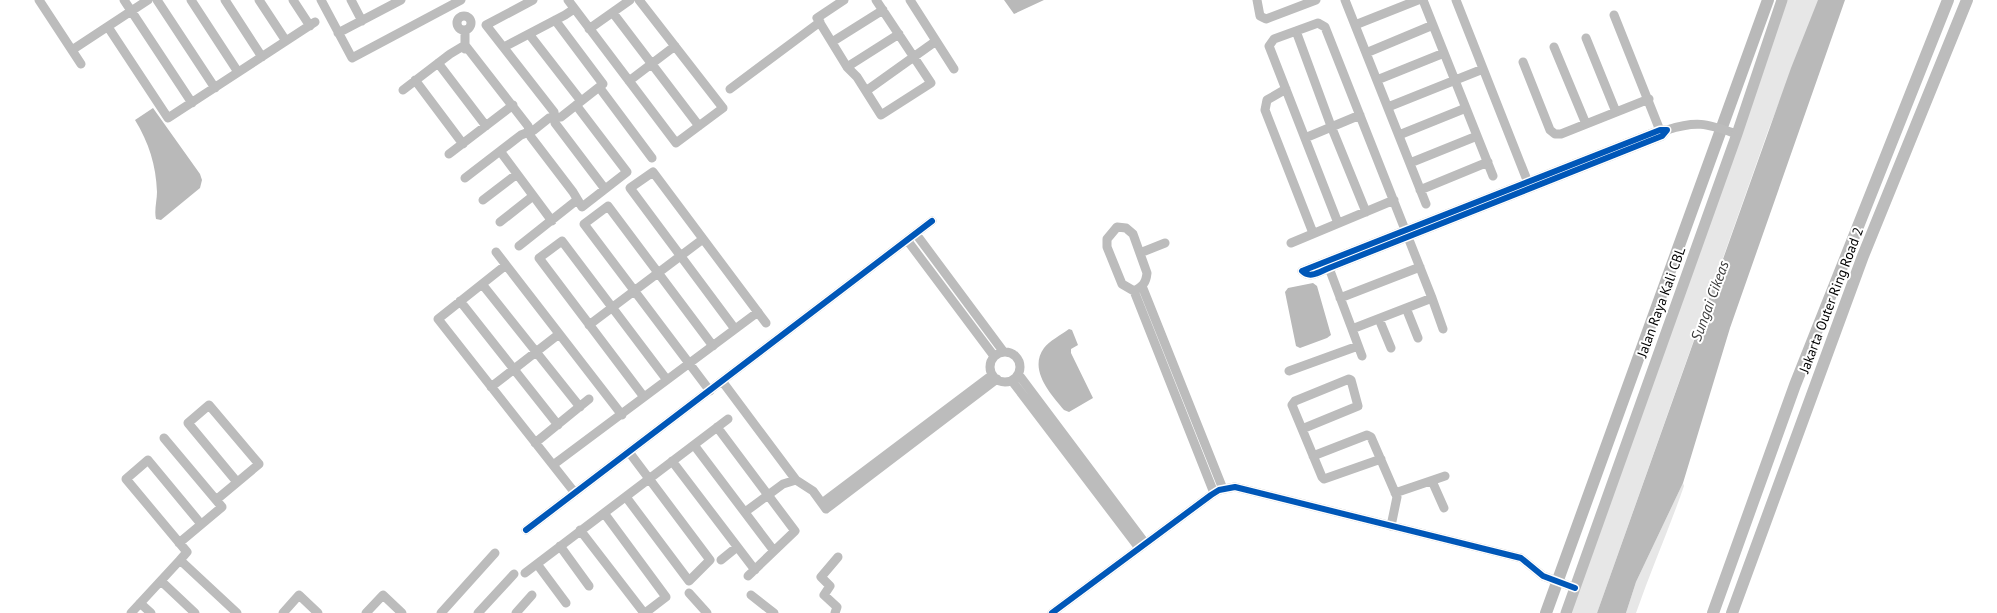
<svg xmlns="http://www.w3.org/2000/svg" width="1997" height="613" viewBox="0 0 1997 613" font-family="'PT Sans',sans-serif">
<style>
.green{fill:#e7e7e7}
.water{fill:#b9b9b9}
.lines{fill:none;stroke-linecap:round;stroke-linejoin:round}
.river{stroke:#b9b9b9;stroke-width:12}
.minor{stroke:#bcbcbc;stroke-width:9}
.major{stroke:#bcbcbc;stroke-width:11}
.highway{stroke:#bcbcbc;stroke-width:12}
.cycleway-casing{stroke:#fff;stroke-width:9}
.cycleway{stroke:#0057b8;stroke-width:6}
.labels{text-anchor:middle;stroke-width:4;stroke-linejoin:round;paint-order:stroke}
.street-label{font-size:14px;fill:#000;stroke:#fff}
.water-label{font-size:15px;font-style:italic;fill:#3c3c3c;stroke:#fff}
</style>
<rect width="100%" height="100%" fill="#fff"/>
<path class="green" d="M1782,0H1819L1768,131L1597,613H1566Z
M1683,483L1684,486C1669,529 1651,570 1636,613H1626L1636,582Z"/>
<path class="water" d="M1004,0H1044L1014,14Z
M1818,0H1845L1730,328L1683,483L1636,582L1626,613H1597L1791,68Z
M153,108L200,174L202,180L200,188L161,220L156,219C154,211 157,200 157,192C156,165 149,143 135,120Z
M1313,283L1317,286L1331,335L1327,338L1300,348L1296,346L1285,292L1288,288Z
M1069,329L1072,330L1078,345L1071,349V353L1093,398L1069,412L1064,410C1051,394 1028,370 1044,348C1049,341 1061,335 1069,329Z"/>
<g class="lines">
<path class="river" d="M1546,613L1768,0"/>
<path class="minor" d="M39,0L81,64
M124,0L192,103
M157,0L215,88
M191,0L238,72
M225,0L262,57
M259,0L286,41
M293,0L310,26
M321,0L352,58L461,0
M351,0L362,21
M533,0L486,25L554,112L555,123L605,189
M568,0L676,143L723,108L639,0
M844,0L817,18L847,67L857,77L881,115L931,83L876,0
M910,0L954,69
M1257,0L1260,16L1266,19L1316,0
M1345,0L1426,204
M1423,0L1493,176
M1456,0L1529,185
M613,13L699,126
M1614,15L1661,133
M457 23a7 7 0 1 1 14 0a7 7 0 1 1-14 0Z
M1355,25L1418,0
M108,27L168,118L315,22
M589,29L630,0
M465,30V49
M1296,31L1331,126L1366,212
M338,33L401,0
M529,34L581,101
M1586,38L1616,112
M832,42L883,10
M465,45L528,126L531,137L573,192L582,207L627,172L576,105
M504,47L565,15L574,9
M1554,47L1586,124
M72,50L148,0
M1366,53L1433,25
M1523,62L1550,130L1555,134H1561L1649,99
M438,63L486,126
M847,67L899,34
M415,80L463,144
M1377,80L1444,53
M629,81L675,46
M599,87L652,158
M730,89L820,22
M1286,89L1267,100L1265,110L1313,233
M403,90L450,54L465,45
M866,91L936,41
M1388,107L1483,69
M1660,130H1667L1662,136L1329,268C1319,272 1310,279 1302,271Z
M1667,130C1698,120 1707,124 1737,134
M1399,135L1466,108
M1305,138L1360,115
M500,151L552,221
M449,154L513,105
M1410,163L1477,136
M465,178L521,135L534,130L549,118L561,117L603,84L555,20
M1420,190L1488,162
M483,200L517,174
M500,222L533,196
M1117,227L1126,228L1133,234L1147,273C1146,283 1143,286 1134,291L1122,284L1107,247V239Z
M916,234L1003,351
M907,240L994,356
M1291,243L1394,200
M519,246L577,200
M496,252L622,415
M1140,253L1165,243
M506,265L438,319L575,493
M1329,268L1352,329L1432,298L1325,27L1318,23L1274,39L1269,46L1338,223
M482,284L580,407
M1142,286L1223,489
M1134,291L1214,493
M1340,298L1420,267
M1432,298L1443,329
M460,301L558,425
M1406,308L1418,338
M1379,319L1391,348
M589,325L703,239
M735,329L630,188L653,172L766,323
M1352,329L1362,356
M990 367a15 15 0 1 1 30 0a15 15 0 1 1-30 0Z
M1289,371L1358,346
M1019,375L1145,543
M722,381L796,480
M1012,381L1139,548
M491,387L559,334
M710,391L584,224L608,206L713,346
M644,397L539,258L562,241L667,380
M717,427L795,531L748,576
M1302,429L1358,406L1351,380L1349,379L1295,401L1292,405L1322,477L1324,479L1381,459
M164,438L222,507L179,543
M535,443L589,399
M694,445L774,551
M1313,456L1367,435L1371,437L1397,497L1391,526
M672,461L755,570
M553,465L758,312
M1432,481L1444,508
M1395,493L1445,476
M626,497L689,581L710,560L629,452
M216,500L259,464L209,405L188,423L237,482
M822,503L992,375
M745,512L783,484L796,480L813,491L826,509L997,379
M604,513L666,597L645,613
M526,530L932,221
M580,530L644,613
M560,546L589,586
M180,560L187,552L126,479L148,460L201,524
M721,560L737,547
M537,564L566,603
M525,573L728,419
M161,581L195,613
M689,593L707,613
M751,595L774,613
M140,603L151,613
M131,613L180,560L237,613
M283,613L299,595L318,613
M366,613L383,595L402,613
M441,613L495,553
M478,613L514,574
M516,613L532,595
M835,613L837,607L824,595L830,586L821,577L838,557
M1052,613L1211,495L1219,490L1235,487L1521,558L1543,576L1575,588"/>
<path class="major" d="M1566,613L1737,134L1782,0"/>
<path class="highway" d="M1713,613L1795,385L1948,0
M1732,613L1863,256L1967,0"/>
<g class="cycleway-casing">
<path id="cycleway" d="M1660,130H1667L1662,136L1329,268C1319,272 1310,279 1302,271Z
M526,530L932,221
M1052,613L1211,495L1219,490L1235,487L1521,558L1543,576L1575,588"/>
</g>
<use href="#cycleway" class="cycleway"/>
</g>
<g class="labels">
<g class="street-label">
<text transform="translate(1831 300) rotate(-69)" y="5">Jakarta Outer Ring Road 2</text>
<text transform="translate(1661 302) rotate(-70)" y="5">Jalan Raya Kali CBL</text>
</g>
<g class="water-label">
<text transform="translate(1710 301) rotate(-70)" y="5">Sungai Cikeas</text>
</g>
</g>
</svg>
